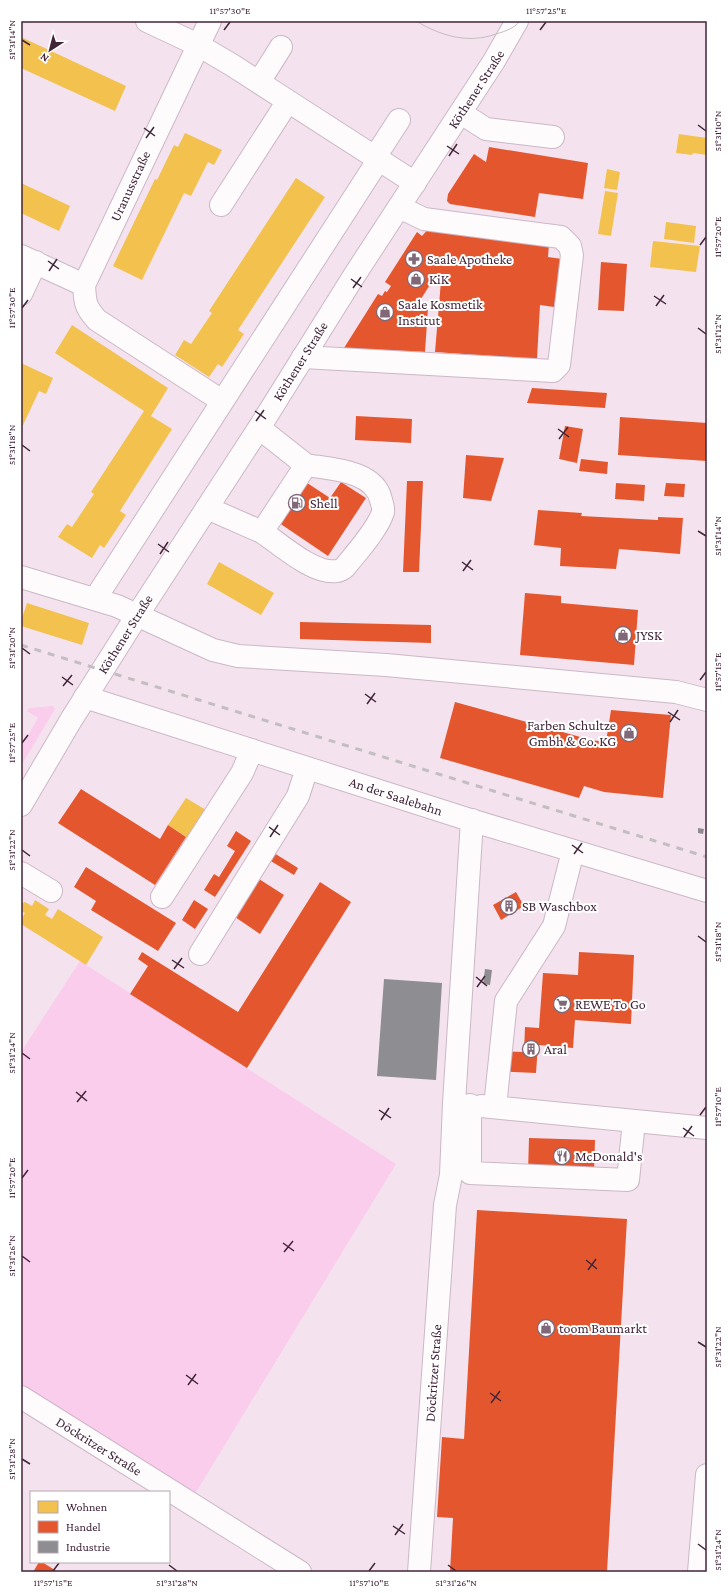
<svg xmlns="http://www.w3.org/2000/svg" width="728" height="1593" viewBox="0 0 728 1593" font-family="'Crimson Pro',serif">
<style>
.green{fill:#facdec}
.homes{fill:#f2c14e}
.shops{fill:#e4572e}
.industry{fill:#8d8d92}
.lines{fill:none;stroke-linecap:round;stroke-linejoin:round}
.minor-casing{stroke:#ccb7c6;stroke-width:24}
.major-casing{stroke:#ccb7c6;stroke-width:24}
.minor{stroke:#fdfbfc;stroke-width:22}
.major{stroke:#fdfbfc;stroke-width:22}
.tram{stroke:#c3bec1;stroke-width:1}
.rail{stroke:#c3bec1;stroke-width:3;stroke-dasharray:7 7;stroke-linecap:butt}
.ticks{fill:none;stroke:#412539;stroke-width:1.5}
.labels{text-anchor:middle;stroke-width:4;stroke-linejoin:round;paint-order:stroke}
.street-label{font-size:14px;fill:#412539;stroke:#fff}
.poi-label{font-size:14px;fill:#412539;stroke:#fff;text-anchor:start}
.neatline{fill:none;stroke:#412539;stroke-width:1.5}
.ticks-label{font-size:10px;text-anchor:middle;fill:#412539}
</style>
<rect width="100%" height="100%" fill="#f4e3ee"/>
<path class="green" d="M53,706L55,709L21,766V747L38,718L27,711L29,708Z
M80,961L396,1164L195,1494L21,1384V1052Z"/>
<path class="homes" d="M21,37L126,86L115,111L21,68Z
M185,133L222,150L214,165L208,162L191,196L184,193L142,280L113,266L155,179L157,180L174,145L178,147Z
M679,134L707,138V155L693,153L692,155L676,153Z
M607,169L620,172L617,190L604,188Z
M296,178L325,197L238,330L244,334L222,367L218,364L209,377L175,355L184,340L191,344L212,313L209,311Z
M21,183L70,206L59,231L21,213Z
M605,191L618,193L611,236L598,234Z
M666,222L696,226L694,243L664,239Z
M653,241L700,246L696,272L650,267Z
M72,325L168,388L151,416L172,429L120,511L126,515L104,548L100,545L92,558L58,537L67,524L72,527L94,494L91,492L144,411L55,353Z
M21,363L53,378L46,394L39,391L23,425H21Z
M219,562L274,593L261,615L207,584Z
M27,603L89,623L82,645L21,626V621Z
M186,798L206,810L188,838L168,825Z
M35,900L49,909L45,915L52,919L58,909L103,937L86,965L21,924V920L25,913L21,911V904L25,902L32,906Z"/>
<path class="shops" d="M489,147L588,163L583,199L539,193L535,217L450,204L447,201L448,194L474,154L486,162Z
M429,228L549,244L548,257L562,259L554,307L540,305L537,359L435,352L441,281L433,280L419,302L428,308L425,352L344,348L378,294L382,296L385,291L387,292L391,286L385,282L417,232L422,236Z
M601,262L627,264L624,311L598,310Z
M532,388L607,393L605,408L527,403Z
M356,416L412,419L411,443L355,440Z
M620,417L707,423V461L618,455Z
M565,426L583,429L577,463L559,459Z
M466,455L504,458L491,501L463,498Z
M581,459L608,462L607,474L579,471Z
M289,471L330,498L341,482L366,498L328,556L263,512Z
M407,481H423L419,572H403Z
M616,483L645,485L644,501L615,499Z
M666,483L685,484L684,497L664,496Z
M538,510L582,513L581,516L658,520V517L683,518L680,554L619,549L616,569L560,566L561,548L534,545Z
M525,593L561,596V603L638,610L634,665L520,655Z
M300,622L431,625V643L300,639Z
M455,702L591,740L606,742L611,710L671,715L663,798L604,792L584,786L579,798L440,758Z
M81,789L160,839L168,825L186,837L155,885L58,823Z
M236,831L251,841L215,897L204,890L214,874L219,877L235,851L227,846Z
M274,853L298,868L294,875L269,860Z
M86,867L176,923L158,951L91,910L96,901L74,887Z
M259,879L284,895L260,934L235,917Z
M320,882L351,902L247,1068L130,994L148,966L138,959L142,952L238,1012Z
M516,892L524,906L501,920L493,905Z
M194,900L208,909L195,929L182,920Z
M579,952L634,955L631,1024L575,1020L573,1048L538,1045L536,1073L490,1071L491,1051L524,1052L525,1027L539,1028L543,973L578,975Z
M529,1138L595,1140L594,1174L528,1172Z
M477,1210L627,1219L607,1572H450L453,1518L437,1517L442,1437L464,1439Z
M39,1562H42L58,1572H33Z"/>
<path class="industry" d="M698,828L704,829L703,834L698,833Z
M485,969L492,970L490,985L483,984Z
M384,979L442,983L436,1080L377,1076Z"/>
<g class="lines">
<g class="minor-casing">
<path id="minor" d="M147,21L198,45L232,65L415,183
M210,21L84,285C85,302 85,307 97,320L222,401
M259,82L281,47
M461,113L486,129L553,137
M375,157L399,120
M221,205L288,101
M21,256L84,285
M21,294L36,262
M303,357L553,371L559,365L572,255L570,246L561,237L424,219L399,207
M207,508L262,532L306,465L259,428
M262,532C280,544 314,575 337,571C339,571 343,569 345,567C356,553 378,529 383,512C384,508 382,504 381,500C375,470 329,469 306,465
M21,577L117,606L213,650L238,656L386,665L676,692L707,700
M95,599L379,159
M85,697L467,819L707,891
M21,873L51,891
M162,897L242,773L252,750
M200,954L298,796L307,768
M470,1105V1173L628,1180L634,1121
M481,1106L707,1128
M495,1107L506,1001L554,926L573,851
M21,1397L300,1572
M419,1572L445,1205L451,1175L454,1103L472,820"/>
</g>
<g class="major-casing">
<path id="major" d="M21,805L71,720L138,614L259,428L352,279L494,61L517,21
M699,1572L707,1475"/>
</g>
<use href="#minor" class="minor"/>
<use href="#major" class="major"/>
<path class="tram" d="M416,21C441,36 468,44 496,34C506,31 513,29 520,21"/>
<path class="rail" d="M21,645L707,857"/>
</g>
<path class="ticks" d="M224,30L230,22M540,30L546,22M22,40L30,45M698,125L706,131M144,128L155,136M146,138L154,127M447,146L459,154M449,156L457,144M700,245L706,237M48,261L59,269M49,271L57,259M351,279L362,287M353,288L361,277M654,296L666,304M656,306L664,295M22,308L28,300M698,328L706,334M255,411L266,419M256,421L264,410M558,429L569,437M559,439L568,427M22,445L30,451M698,531L706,536M158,544L169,552M160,554L168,542M462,562L473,570M463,571L471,560M22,648L30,654M62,677L73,685M700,680L706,672M63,686L72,675M365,694L376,702M367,704L375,693M668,712L680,720M670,722L678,710M22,743L28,735M269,827L280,835M270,837L278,825M572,845L583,853M22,850L30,856M574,854L582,843M698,936L706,942M172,960L184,968M174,969L182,958M476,977L487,986M477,987L485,976M22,1053L30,1059M76,1092L87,1101M77,1102L86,1091M379,1110L391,1118M700,1115L706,1107M381,1120L389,1108M683,1128L694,1136M684,1137L692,1126M22,1178L28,1170M283,1243L294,1251M284,1252L293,1241M22,1256L30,1262M586,1260L597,1269M588,1270L596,1259M698,1342L706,1347M186,1375L198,1384M188,1385L196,1374M490,1393L501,1401M491,1403L500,1391M22,1459L30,1464M393,1526L405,1534M395,1535L403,1524M698,1544L706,1550M169,1565L177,1571M448,1565L456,1571M53,1571L59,1563M369,1571L375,1563"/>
<defs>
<g id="pharmacy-ring" transform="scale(0.9)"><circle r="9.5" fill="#fff" stroke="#806878" stroke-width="1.5"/><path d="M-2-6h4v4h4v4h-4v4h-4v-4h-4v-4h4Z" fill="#806878"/></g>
<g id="shop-ring" transform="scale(0.9)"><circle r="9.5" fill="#fff" stroke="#806878" stroke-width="1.5"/><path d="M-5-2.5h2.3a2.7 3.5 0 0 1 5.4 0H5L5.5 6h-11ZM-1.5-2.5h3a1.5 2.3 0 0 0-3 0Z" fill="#806878"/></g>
<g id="fuel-ring" transform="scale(0.9)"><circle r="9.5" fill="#fff" stroke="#806878" stroke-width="1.5"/><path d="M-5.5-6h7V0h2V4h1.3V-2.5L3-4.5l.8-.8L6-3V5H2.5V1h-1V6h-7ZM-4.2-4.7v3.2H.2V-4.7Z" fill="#806878"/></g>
<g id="building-ring" transform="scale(0.9)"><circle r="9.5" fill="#fff" stroke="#806878" stroke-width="1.5"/><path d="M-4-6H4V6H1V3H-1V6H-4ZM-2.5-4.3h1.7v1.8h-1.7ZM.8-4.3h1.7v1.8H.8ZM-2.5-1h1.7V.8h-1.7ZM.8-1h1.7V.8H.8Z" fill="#806878"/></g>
<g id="supermarket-ring" transform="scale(0.9)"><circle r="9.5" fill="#fff" stroke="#806878" stroke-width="1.5"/><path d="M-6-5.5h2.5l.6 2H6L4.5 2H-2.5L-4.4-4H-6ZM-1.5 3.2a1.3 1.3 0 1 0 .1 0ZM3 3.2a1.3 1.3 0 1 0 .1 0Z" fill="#806878"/></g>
<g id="restaurant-ring" transform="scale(0.9)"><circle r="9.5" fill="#fff" stroke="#806878" stroke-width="1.5"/><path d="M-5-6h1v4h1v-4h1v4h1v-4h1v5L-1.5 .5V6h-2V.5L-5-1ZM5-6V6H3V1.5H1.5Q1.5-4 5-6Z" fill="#806878"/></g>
</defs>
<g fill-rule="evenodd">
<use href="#pharmacy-ring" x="414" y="259"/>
<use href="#shop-ring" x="416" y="279"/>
<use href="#shop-ring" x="385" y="312"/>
<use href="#fuel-ring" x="297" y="503"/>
<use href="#shop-ring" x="623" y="635"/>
<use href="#shop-ring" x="629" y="733"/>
<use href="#building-ring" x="509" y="906"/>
<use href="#supermarket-ring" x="562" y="1004"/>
<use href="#building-ring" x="531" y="1049"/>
<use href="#restaurant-ring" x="562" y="1156"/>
<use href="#shop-ring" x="546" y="1328"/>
</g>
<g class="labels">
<g class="street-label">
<text transform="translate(476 89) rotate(-57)" y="5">Köthener Straße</text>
<text transform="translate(130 186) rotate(-65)" y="5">Uranusstraße</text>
<text transform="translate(300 361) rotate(-58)" y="5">Köthener Straße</text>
<text transform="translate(125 634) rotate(-58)" y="5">Köthener Straße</text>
<text transform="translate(396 796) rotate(18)" y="5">An der Saalebahn</text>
<text transform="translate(433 1373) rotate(-86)" y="5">Döckritzer Straße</text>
<text transform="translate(99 1446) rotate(32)" y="5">Döckritzer Straße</text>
</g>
<g class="poi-label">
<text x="427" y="264">Saale Apotheke</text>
<text x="429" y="284">KiK</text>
<text x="398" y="309">Saale Kosmetik<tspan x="398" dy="16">Institut</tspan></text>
<text x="310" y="508">Shell</text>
<text x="636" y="640">JYSK</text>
<text x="616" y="730" text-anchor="end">Farben Schultze<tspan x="616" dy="16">Gmbh &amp; Co. KG</tspan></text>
<text x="522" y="911">SB Waschbox</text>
<text x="575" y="1009">REWE To Go</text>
<text x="544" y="1054">Aral</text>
<text x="575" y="1161">McDonald's</text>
<text x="559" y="1333">toom Baumarkt</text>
</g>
</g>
<rect width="728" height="1593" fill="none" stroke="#ffffff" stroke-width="44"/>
<rect x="30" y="1491" width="140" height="72" fill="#ffffff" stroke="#b3a8b0"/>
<rect x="38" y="1501" width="20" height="12" fill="#f2c14e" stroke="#b3a8b0"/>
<text x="66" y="1511" font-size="12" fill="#412539">Wohnen</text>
<rect x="38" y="1521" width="20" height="12" fill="#e4572e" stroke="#b3a8b0"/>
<text x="66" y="1531" font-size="12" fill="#412539">Handel</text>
<rect x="38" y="1541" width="20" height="12" fill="#8d8d92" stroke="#b3a8b0"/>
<text x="66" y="1551" font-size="12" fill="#412539">Industrie</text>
<g transform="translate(50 50) rotate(216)" stroke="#ffffff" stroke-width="3" paint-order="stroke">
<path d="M0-3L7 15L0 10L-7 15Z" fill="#412539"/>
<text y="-6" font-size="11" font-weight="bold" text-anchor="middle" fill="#412539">N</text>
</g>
<rect x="22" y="22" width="684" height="1549" class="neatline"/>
<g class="ticks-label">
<text x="230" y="14">11°57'30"E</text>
<text x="546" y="14">11°57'25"E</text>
<text transform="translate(11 40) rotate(-90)" y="4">51°31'14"N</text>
<text transform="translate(717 131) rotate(-90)" y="4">51°31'10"N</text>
<text transform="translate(717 237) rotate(-90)" y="4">11°57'20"E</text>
<text transform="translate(11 308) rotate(-90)" y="4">11°57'30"E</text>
<text transform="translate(717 334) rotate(-90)" y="4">51°31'12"N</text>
<text transform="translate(11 445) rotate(-90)" y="4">51°31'18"N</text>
<text transform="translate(717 536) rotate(-90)" y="4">51°31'14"N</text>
<text transform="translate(11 648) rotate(-90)" y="4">51°31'20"N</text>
<text transform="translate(717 672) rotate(-90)" y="4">11°57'15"E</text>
<text transform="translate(11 743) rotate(-90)" y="4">11°57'25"E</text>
<text transform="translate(11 850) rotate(-90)" y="4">51°31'22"N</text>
<text transform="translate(717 942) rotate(-90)" y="4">51°31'18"N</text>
<text transform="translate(11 1053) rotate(-90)" y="4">51°31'24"N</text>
<text transform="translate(717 1107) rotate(-90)" y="4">11°57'10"E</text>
<text transform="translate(11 1178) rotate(-90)" y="4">11°57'20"E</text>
<text transform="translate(11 1256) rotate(-90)" y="4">51°31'26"N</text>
<text transform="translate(717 1347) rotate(-90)" y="4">51°31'22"N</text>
<text transform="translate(11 1459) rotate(-90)" y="4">51°31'28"N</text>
<text transform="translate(717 1550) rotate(-90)" y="4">51°31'24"N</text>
<text x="53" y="1586">11°57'15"E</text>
<text x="177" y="1586">51°31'28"N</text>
<text x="369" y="1586">11°57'10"E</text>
<text x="456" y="1586">51°31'26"N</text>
</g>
</svg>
